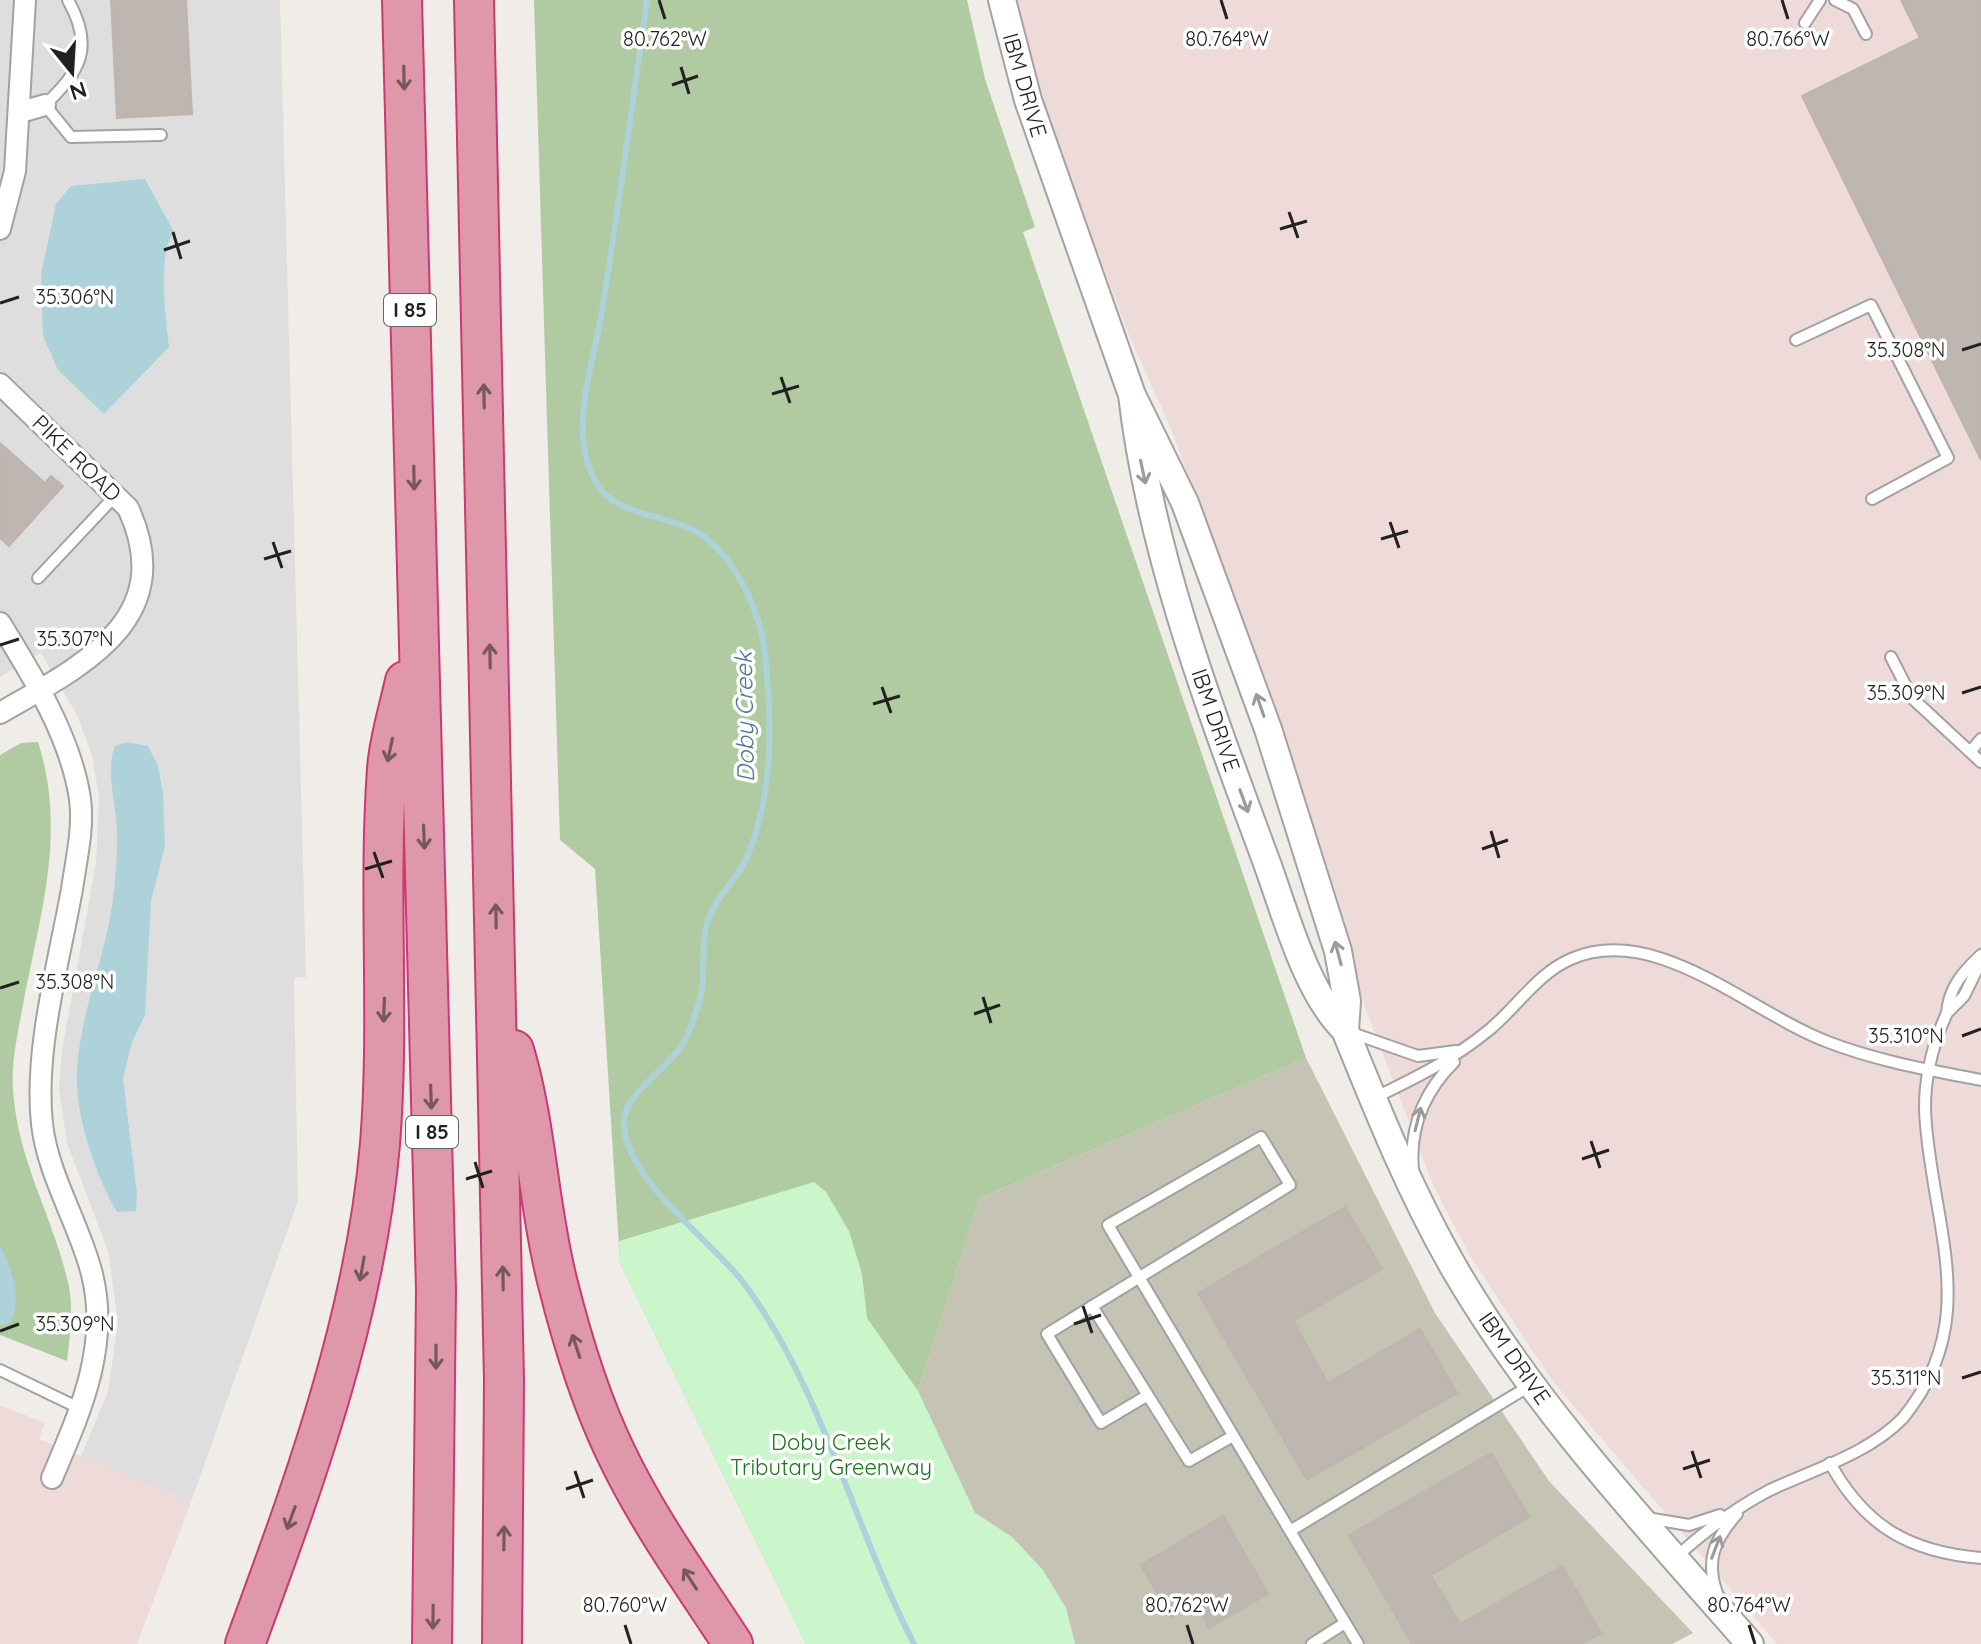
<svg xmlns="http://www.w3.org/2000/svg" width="1981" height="1644" viewBox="0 0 1981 1644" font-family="Quicksand,sans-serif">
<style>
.residential{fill:#dfdede}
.commercial{fill:#efdada}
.construction{fill:#c4c3b4}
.forest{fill:#b0cba1}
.park{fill:#cbf5cb}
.water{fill:#add2d9}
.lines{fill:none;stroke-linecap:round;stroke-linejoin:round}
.stream{stroke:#add2d9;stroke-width:6}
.building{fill:#beb6b1;stroke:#c1b4ac;stroke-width:2}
.service-casing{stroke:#a2a2a2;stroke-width:14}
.minor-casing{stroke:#a2a2a2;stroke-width:24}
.tertiary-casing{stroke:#a2a2a2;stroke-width:30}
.motorway-casing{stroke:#cb3974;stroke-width:42}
.service{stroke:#fff;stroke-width:10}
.minor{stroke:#fff;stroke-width:20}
.tertiary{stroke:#fff;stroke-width:26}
.motorway{stroke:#df98aa;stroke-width:38}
.oneway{stroke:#76575f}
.oneway2{stroke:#9b9b9b}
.ticks{fill:none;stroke:#212121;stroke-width:3}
.labels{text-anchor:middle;stroke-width:7;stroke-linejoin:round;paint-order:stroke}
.shield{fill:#fff;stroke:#646464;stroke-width:2}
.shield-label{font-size:20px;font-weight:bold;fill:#212121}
.street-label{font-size:22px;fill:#212121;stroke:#fff}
.park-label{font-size:22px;fill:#177719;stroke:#fff}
.water-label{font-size:24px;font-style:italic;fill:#4e7899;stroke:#fff}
.ticks-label{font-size:20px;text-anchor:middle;fill:#212121;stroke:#fff;stroke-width:7;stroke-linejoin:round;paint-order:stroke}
</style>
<rect width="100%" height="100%" fill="#f0ede8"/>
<path class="residential" d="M0,0H280L306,977L294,978L298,1201L191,1502L81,1457L108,1391L118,1321L108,1251L67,1143L59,1088L62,1050L96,863L99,798L92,755L77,715L41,653L0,677Z"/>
<path class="commercial" d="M1014,0H1981V1644H1777L1554,1383L1470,1256L1434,1187L1366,1010L1324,858L1284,733L1169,424L1130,338L1057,145Z
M0,1405L45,1423L39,1439L191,1502L137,1644H0Z"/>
<path class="construction" d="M1306,1058L1435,1313L1549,1481L1693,1633L1672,1644H1075L1066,1608L1012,1537L975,1513L918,1391L980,1198Z"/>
<path class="forest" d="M534,0H967L985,79L1035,227L1023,232L1306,1058L980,1198L918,1391L975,1513L1012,1537L1043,1570L1066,1608L1075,1644H806L620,1263L595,869L560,840Z
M38,742C67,833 40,914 23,1005C18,1032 11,1062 13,1090C18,1162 52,1214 68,1282C74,1308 70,1335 67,1361L0,1335V755L21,743Z"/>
<path class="park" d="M814,1182L826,1192L849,1231L862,1274L867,1318L918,1391L975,1513L1012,1537L1043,1570L1066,1608L1075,1644H806L620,1263L619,1241Z"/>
<path class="water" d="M145,179L174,232C157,254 166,318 169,347L104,414L58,370L43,336L41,274L56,204L71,186Z
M127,742L148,746L158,766L163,793L165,846L151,901L145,1015L132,1042L123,1078L137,1194L136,1211L117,1212C95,1174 75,1116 77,1071C80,1010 108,952 114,891C116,871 118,850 117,830C116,803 105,770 115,746Z
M0,1246C12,1267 23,1301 10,1323L0,1326Z"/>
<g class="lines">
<path class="stream" d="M647,0C633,101 619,203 603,305C597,347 581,390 583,434C583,447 588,468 594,479C613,518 668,513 700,534C736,558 761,613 765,654C772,721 774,794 747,857C737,879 716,897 708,920C702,940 704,955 703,976C703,995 694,1020 686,1038C673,1066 627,1091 624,1119C619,1175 711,1240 743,1282C823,1389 853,1526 914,1644"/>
</g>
<path class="building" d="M111,0H186L192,114L117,118Z
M1901,0H1981V460L1802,96L1920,38Z
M0,443L45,483L51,476L63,486L9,546L0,538Z
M1345,1207L1382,1269L1293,1321L1328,1383L1420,1329L1457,1393L1307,1480L1198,1293Z
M1491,1453L1529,1517L1431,1575L1460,1624L1562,1566L1601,1633L1582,1644H1412L1349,1535Z
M1223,1516L1268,1594L1209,1628L1195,1603L1171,1617L1141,1565Z"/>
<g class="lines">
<g class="service-casing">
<path id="service" d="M68,0C95,48 80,71 45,105L71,137L161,135
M1835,0L1853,9L1866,34
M1805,23L1820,0
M1796,340L1871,305L1948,458L1872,499
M38,578L116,495
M1891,657L1912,698L1981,762
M1970,752L1981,739
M1981,955C1963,972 1949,987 1947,1013L1964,996L1981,961
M1352,1033L1418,1056L1456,1051
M1374,1098C1415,1078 1454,1059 1489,1030C1516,1008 1538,973 1571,959C1656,922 1749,1012 1828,1042C1877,1061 1929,1070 1981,1080
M1413,1170C1409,1127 1424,1092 1454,1062
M1092,1306L1189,1461L1233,1436
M0,1370L81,1409
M1148,1395L1101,1423L1047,1334C1128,1285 1209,1234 1290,1185L1261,1137L1108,1225L1290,1531
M1830,1463C1865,1527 1910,1552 1981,1558
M1647,1518L1689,1525L1720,1515
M1676,1557C1705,1531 1735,1508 1770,1490C1815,1469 1868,1454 1903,1418C1981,1322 1935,1233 1926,1125C1922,1087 1931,1047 1947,1013
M1717,1593C1705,1560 1715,1539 1737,1514
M1312,1644L1345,1623
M1358,1644L1290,1531L1531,1385"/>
</g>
<g class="minor-casing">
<path id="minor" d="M21,112L45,105
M0,229L15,171L25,0
M0,384L128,508C180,620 81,666 0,713
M0,623C32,675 71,737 80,799C84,827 76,861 72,889C59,962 34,1050 42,1124C48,1176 79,1223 92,1274C110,1347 80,1412 52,1478"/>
</g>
<g class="tertiary-casing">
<path id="tertiary" d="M1002,0L1028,100L1132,395L1185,503L1268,729L1338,951L1347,1001L1345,1030
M1132,395C1151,557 1212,714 1268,866C1286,916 1307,993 1345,1030C1378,1112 1412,1196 1457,1273C1537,1409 1647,1526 1750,1644"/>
</g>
<g class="motorway-casing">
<path id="motorway" d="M402,0L436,1290L432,1644
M474,0L504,1380L502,1644
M514,1050C537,1127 538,1207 558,1284C572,1340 590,1399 615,1451C647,1519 692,1581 733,1644
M245,1644C305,1481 365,1318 380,1144C390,1020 378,894 387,769C389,740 399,709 405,681"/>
</g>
<use href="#service" class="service"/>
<use href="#minor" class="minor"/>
<use href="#tertiary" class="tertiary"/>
<use href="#motorway" class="motorway"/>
</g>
<defs><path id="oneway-shaft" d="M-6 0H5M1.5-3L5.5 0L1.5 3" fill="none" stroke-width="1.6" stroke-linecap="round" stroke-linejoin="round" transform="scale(2)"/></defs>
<g class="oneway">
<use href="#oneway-shaft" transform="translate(404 78) rotate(89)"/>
<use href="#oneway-shaft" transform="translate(484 396) rotate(-91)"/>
<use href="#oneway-shaft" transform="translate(414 478) rotate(89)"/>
<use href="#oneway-shaft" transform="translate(490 656) rotate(-91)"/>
<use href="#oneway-shaft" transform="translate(390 750) rotate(102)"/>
<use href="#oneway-shaft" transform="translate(424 837) rotate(88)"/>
<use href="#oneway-shaft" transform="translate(496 916) rotate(-91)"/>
<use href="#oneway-shaft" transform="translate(384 1010) rotate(92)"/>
<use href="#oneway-shaft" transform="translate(431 1097) rotate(88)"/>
<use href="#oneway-shaft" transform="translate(362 1269) rotate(100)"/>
<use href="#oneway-shaft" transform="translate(503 1278) rotate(-91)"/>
<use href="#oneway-shaft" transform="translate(576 1346) rotate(-108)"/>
<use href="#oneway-shaft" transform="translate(436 1357) rotate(90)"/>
<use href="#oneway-shaft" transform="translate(291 1518) rotate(110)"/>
<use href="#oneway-shaft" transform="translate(504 1538) rotate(-89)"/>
<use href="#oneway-shaft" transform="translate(690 1579) rotate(-123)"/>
<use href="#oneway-shaft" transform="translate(433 1617) rotate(91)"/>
</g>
<g class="oneway2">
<use href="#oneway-shaft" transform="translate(1143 472) rotate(78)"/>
<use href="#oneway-shaft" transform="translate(1260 705) rotate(-109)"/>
<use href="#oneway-shaft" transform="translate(1244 801) rotate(70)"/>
<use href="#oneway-shaft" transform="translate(1338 953) rotate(-105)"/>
<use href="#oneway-shaft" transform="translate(1418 1119) rotate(-76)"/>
<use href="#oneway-shaft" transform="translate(1716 1547) rotate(-69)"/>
</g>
<path class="ticks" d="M659,0L665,19M1221,0L1227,19M1782,0L1788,19M681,67L689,94M672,85L698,76M1289,212L1298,238M1280,229L1307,221M173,232L181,259M164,250L190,241M0,303L19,297M1962,350L1981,344M781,377L790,403M772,394L799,386M1390,522L1399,548M1381,539L1408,531M273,542L282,568M264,559L291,551M0,645L19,639M882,687L891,713M1962,693L1981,687M873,704L900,696M1491,831L1499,858M1482,849L1508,840M374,852L383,878M365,869L392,861M0,988L19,982M983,997L991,1023M974,1014L1000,1005M1962,1036L1981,1029M1591,1141L1600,1168M1582,1159L1609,1150M475,1162L483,1188M466,1179L492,1171M1083,1306L1092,1333M1074,1324L1101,1315M0,1331L19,1324M1962,1378L1981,1372M1692,1451L1701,1478M1683,1469L1710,1460M575,1471L584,1498M566,1489L593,1480M625,1625L631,1644M1187,1625L1193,1644M1749,1625L1755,1644"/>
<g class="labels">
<g class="shield">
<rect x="384" y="294" width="52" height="32" rx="6"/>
<rect x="406" y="1116" width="52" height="32" rx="6"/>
</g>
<g class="shield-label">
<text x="410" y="317">I 85</text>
<text x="432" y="1139">I 85</text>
</g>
<g class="street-label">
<text transform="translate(1025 85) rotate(74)" y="8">IBM DRIVE</text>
<text transform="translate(77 458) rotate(44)" y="8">PIKE ROAD</text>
<text transform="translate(1216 720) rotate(71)" y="8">IBM DRIVE</text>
<text transform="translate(1515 1358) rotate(55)" y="8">IBM DRIVE</text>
</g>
<g class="park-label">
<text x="831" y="1450">Doby Creek<tspan x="831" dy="25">Tributary Greenway</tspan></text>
</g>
<g class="water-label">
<text transform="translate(745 717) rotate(-91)" y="8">Doby Creek</text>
</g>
</g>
<g class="ticks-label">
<text x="665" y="46">80.762°W</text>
<text x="1227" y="46">80.764°W</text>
<text x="1788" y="46">80.766°W</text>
<text x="75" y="304">35.306°N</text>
<text x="1906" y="357">35.308°N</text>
<text x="75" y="646">35.307°N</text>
<text x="1906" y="700">35.309°N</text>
<text x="75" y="989">35.308°N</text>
<text x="1906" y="1043">35.310°N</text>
<text x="75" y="1331">35.309°N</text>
<text x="1906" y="1385">35.311°N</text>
<text x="625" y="1612">80.760°W</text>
<text x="1187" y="1612">80.762°W</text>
<text x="1749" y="1612">80.764°W</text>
</g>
<g transform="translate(72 72) rotate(162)" stroke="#ffffff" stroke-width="6" paint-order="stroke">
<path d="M0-6L14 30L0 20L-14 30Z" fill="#212121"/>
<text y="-12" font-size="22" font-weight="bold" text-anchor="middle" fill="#212121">N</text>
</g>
</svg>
